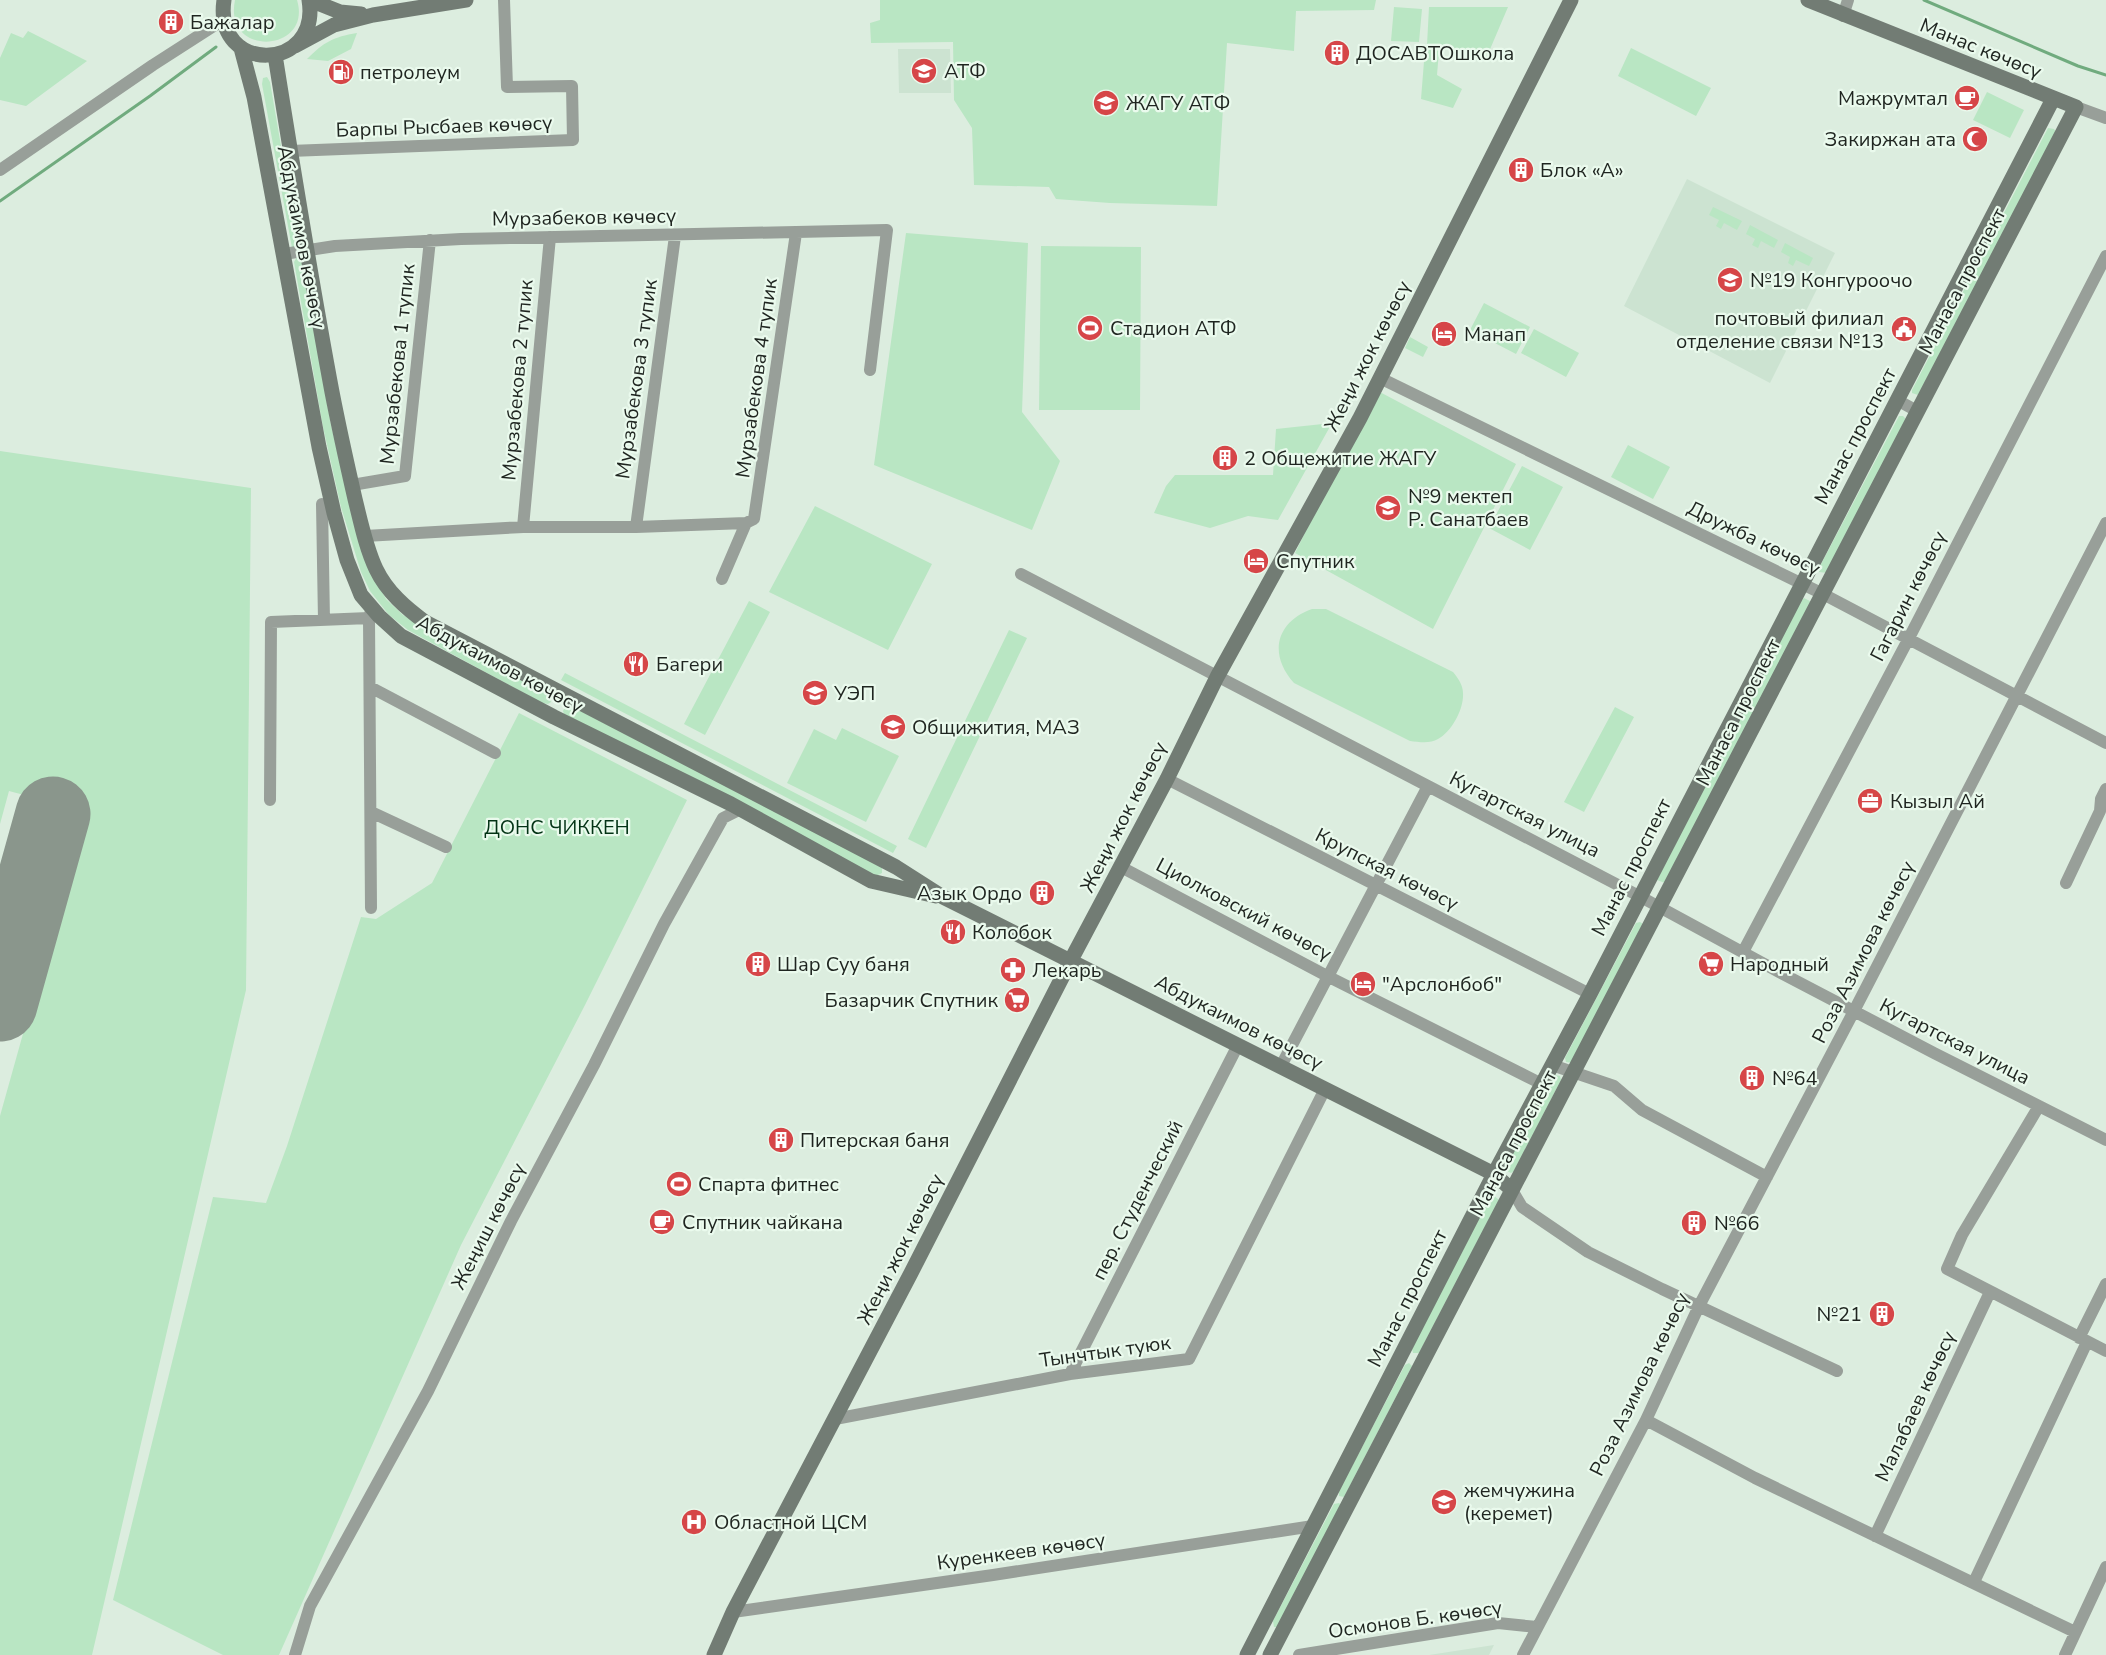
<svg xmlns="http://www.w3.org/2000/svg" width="2106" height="1655" viewBox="0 0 2106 1655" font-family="'Nunito Sans',sans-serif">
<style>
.built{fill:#cce3d1}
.green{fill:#b9e6c3}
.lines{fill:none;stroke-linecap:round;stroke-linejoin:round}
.stream{stroke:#70ab7e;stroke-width:3}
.runway{stroke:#8a968c;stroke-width:75}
.minor{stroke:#989f99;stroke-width:12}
.secondary{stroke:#727c74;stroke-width:15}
.labels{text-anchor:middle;stroke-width:4.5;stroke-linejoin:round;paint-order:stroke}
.poi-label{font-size:20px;fill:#1f2520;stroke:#eafaed;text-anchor:start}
.street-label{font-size:20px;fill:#1f2520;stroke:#eafaed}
.park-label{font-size:20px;fill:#033315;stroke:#eafaed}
</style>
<rect width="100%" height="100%" fill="#dceddf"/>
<path class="built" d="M898,49H950L951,93H899Z
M1687,179L1835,253L1770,383L1624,306Z
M1494,1645L1489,1655H1429Z"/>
<path class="green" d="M235,0H297C313,53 223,58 235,0Z
M880,0H1376L1374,10L1296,11L1294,51L1227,43L1217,206L1110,203L1056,199L1049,187L974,185L972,128L954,100L953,42L871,43L870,23L880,20Z
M1394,7L1422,9L1419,42L1391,41Z
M1429,7H1508L1488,54L1427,45Z
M28,31L87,61L26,106L0,100V58L11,33L23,38Z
M357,33L351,49L328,61L307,59C324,42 333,37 357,33Z
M1631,48L1711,88L1696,116L1618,76Z
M1425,49L1439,51L1437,75L1462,89L1453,108L1421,99Z
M267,77L270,82L298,245L292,248L262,84L263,78Z
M1987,92L2024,110L2010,138L1973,120Z
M2048,128L2054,129L2056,132L1918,395L1912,393V390Z
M1713,207L1742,221L1737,230L1724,223L1721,229L1716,226L1719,220L1709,215Z
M1750,225L1778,240L1774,248L1761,241L1758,248L1752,245L1755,239L1746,234Z
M906,233L1028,243L1022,412L1060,461L1032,530L874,465Z
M1785,243L1813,258L1809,266L1796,260L1793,266L1788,263L1790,257L1781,252Z
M1041,246L1141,247L1140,410H1039Z
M297,257L300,258L302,261L331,425L356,529L380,588L386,599L403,615L547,694L550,698L551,702L548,704L542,703L408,630L389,615L370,591L361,572L341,507L323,427L294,262Z
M1484,303L1530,327L1516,354L1470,330Z
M1534,329L1579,353L1566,377L1521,353Z
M1410,337L1428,347L1423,357L1405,348Z
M1376,390L1516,464L1433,629L1295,553Z
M1899,416H1903L1907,420L1827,573L1819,572V568Z
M1332,423L1278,520L1248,516L1210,528L1154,513L1166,486L1175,475H1273L1276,429Z
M1628,445L1670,467L1653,499L1611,477Z
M0,451L251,488L246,990L92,1655H0V1116L87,805L27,788L24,795L9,791L0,824Z
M1522,466L1563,487L1530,550L1489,528Z
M815,506L932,564L888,650L769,592Z
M1804,598L1810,601V605L1665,883L1657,880L1801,601Z
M749,601L770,612L705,735L684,724Z
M1312,609H1326L1453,672C1458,678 1463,685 1463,693C1464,709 1452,731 1438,739C1430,744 1419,742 1410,741L1294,683C1268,654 1276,622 1312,609Z
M1009,630L1027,638L926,848L908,839Z
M565,673L897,846L893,853L561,680Z
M566,705H569L882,867V873L876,876L564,714L563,711Z
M1615,707L1634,717L1584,812L1564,802Z
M519,713L687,800L585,1005L461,1245L279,1655H223L113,1600L213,1197L266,1203L287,1146L361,917L376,919L432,883Z
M842,728L899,756L866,822L787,783L814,729L836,740Z
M1640,922L1643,924L1573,1063L1566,1062L1565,1058L1636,923Z
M1554,1075L1560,1076L1561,1080L1514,1171L1511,1173L1507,1171L1506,1167Z
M1493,1195L1499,1200L1419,1353H1413L1412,1349L1490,1197Z
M1409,1363L1412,1366L1344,1497L1339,1496V1491L1405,1365Z
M1339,1503L1341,1505L1278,1627H1274L1273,1621L1334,1504Z"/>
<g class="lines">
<path class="stream" d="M1924,0L2078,66L2106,75
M0,201L150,96L216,47"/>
<path class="runway" d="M0,1004L53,814"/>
<path class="minor" d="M1843,16L1848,0
M2076,107L2106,118
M290,151L573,140L572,86L507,87L504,0
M0,170L153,65L223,20
M284,254L335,246L461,239L887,230L870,370
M1380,378L1823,594L2106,743
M1897,400L1917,411
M352,485L405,476L430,240
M322,504L324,620
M523,527L550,237
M636,527L675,236
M365,536L523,527H636L746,523L754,519L796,233
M1021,574L1639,896L1781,973L1934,1053L2106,1140
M722,579L746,523
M369,618L371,908
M370,687L495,753
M1167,779L1590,994
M270,800L271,622L369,618L371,611
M371,812L446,847
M1121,867L1329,977L1542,1084
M2066,883L2100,811L2101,799L2106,789
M1743,952L1909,638L2106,256
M1552,1065L1614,1086L1642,1110L1767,1177
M1281,1066L1428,786
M2039,1106L1962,1235L1947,1269L2106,1351
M1512,1190L1522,1207L1588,1252L1662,1289L1837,1371
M2079,1338L2106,1284
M1070,1374L1238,1045
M835,1419L1070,1374L1189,1359L1325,1089
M1646,1420L1755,1478L2075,1632
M1875,1536L1990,1292
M1974,1582L2087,1342
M733,1612L993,1575L1313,1526
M295,1655L310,1606L428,1391L511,1221L594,1065L664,924L723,818L741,809
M1299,1655L1498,1623L1537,1627
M1523,1655L1646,1420L1699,1306L1854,1011L2106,523
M2065,1655L2106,1567"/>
<path class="secondary" d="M224,0C213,75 321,72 309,0
M310,0L340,12L361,14
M295,46L334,25L373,15L466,0
M241,48L254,97L319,447L334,513L347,560L361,595L379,616L401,636L554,717L731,804L871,881L936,896
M275,55C293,168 311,280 332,392C339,428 347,464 355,499C361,523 366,548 376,569C387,592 406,608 425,622L896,867L943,897L1494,1174L1512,1190
M714,1655L733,1612L911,1273L1071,960L1167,779L1217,677L1360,418L1571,0
M1247,1655L1494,1174L1590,994L2053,99
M1270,1655L2076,107L1808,0"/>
</g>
<defs>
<g id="building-disc" transform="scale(1.35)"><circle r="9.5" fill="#d64648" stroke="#eafaed"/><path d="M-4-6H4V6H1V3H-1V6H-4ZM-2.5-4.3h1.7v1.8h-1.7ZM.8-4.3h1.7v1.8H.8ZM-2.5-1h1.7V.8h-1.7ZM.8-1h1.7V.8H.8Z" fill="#fff"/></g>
<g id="university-disc" transform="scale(1.35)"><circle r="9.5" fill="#d64648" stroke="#eafaed"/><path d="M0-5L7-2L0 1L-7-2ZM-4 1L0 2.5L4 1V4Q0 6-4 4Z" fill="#fff"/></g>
<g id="fuel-disc" transform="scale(1.35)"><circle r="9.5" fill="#d64648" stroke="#eafaed"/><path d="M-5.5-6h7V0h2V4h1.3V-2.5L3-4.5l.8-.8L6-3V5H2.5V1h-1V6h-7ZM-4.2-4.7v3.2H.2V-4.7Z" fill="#fff"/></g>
<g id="cafe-disc" transform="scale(1.35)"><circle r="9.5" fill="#d64648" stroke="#eafaed"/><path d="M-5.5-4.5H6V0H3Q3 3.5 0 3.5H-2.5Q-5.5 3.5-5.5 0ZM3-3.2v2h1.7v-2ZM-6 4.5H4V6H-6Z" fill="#fff"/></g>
<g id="mosque-disc" transform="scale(1.35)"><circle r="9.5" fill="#d64648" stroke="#eafaed"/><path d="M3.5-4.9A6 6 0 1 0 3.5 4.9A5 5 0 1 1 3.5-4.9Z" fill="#fff"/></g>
<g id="school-disc" transform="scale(1.35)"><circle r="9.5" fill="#d64648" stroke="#eafaed"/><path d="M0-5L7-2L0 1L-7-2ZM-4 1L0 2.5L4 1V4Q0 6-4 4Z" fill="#fff"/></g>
<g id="stadium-disc" transform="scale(1.35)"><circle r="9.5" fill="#d64648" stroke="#eafaed"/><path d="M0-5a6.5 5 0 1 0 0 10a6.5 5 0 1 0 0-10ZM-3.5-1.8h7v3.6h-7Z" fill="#fff"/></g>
<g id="civic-disc" transform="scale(1.35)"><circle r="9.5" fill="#d64648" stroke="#eafaed"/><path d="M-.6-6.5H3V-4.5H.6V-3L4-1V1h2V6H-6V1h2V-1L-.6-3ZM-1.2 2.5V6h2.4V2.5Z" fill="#fff"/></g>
<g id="hotel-disc" transform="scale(1.35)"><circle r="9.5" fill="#d64648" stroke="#eafaed"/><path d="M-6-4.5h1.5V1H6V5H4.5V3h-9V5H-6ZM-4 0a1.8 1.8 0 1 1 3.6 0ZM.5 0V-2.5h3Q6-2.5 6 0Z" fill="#fff"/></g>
<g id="restaurant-disc" transform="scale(1.35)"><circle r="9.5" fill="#d64648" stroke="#eafaed"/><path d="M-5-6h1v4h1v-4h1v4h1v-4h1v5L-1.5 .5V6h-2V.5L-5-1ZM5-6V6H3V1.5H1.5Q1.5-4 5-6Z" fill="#fff"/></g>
<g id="office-disc" transform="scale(1.35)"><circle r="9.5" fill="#d64648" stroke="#eafaed"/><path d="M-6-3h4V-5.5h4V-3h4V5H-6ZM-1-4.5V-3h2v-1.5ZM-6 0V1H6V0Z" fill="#fff"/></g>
<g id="supermarket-disc" transform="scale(1.35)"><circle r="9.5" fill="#d64648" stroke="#eafaed"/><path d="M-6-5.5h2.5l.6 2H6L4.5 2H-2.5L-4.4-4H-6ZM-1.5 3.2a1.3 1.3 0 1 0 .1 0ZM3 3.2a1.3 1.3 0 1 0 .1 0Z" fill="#fff"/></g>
<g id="pharmacy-disc" transform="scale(1.35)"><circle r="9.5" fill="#d64648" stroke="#eafaed"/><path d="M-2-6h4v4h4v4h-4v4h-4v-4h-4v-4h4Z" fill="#fff"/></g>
<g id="hospital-disc" transform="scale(1.35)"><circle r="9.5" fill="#d64648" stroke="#eafaed"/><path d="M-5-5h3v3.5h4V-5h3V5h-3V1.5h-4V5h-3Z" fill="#fff"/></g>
</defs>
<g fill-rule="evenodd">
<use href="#building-disc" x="171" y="22"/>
<use href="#building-disc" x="1337" y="53"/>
<use href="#university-disc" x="924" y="71"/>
<use href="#fuel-disc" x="341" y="72"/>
<use href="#cafe-disc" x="1967" y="98"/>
<use href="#university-disc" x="1106" y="103"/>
<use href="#mosque-disc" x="1975" y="139"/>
<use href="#building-disc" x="1521" y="170"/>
<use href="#school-disc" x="1730" y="280"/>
<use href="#stadium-disc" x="1090" y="328"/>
<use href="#civic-disc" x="1904" y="329"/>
<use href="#hotel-disc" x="1444" y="334"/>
<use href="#building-disc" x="1225" y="458"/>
<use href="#school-disc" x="1388" y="508"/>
<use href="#hotel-disc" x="1256" y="561"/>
<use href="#restaurant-disc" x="636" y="664"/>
<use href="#university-disc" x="815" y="693"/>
<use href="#university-disc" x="893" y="727"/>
<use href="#office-disc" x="1870" y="801"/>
<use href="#building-disc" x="1042" y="893"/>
<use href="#restaurant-disc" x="953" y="932"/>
<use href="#building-disc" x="758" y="964"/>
<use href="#supermarket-disc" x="1711" y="964"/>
<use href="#pharmacy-disc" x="1013" y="970"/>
<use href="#hotel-disc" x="1363" y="984"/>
<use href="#supermarket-disc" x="1017" y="1000"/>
<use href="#building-disc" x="1752" y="1078"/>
<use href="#building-disc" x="781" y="1140"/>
<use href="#stadium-disc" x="679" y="1184"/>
<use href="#cafe-disc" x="662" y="1222"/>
<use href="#building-disc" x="1694" y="1223"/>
<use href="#building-disc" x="1882" y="1314"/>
<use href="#school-disc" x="1444" y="1502"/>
<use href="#hospital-disc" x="694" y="1522"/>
</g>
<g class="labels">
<g class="poi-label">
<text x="190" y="29">Бажалар</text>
<text x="1356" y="60">ДОСАВТОшкола</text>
<text x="944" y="78">АТФ</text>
<text x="360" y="79">петролеум</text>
<text x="1948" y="105" text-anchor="end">Мажрумтал</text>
<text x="1126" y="110">ЖАГУ АТФ</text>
<text x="1956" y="146" text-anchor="end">Закиржан ата</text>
<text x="1540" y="177">Блок «А»</text>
<text x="1750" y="287">№19 Конгуроочо</text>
<text x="1884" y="325" text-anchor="end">почтовый филиал<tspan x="1884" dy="23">отделение связи №13</tspan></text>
<text x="1110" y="335">Стадион АТФ</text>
<text x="1464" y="341">Манап</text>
<text x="1244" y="465">2 Общежитие ЖАГУ</text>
<text x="1408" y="503">№9 мектеп<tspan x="1408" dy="23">Р. Санатбаев</tspan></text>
<text x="1276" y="568">Спутник</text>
<text x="656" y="671">Багери</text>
<text x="834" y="700">УЭП</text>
<text x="912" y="734">Общижития, МАЗ</text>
<text x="1890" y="808">Кызыл Ай</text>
<text x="1022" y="900" text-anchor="end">Азык Ордо</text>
<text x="972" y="939">Колобок</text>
<text x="777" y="971">Шар Суу баня</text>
<text x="1730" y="971">Народный</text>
<text x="1032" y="977">Лекарь</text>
<text x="1382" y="991">"Арслонбоб"</text>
<text x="998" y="1007" text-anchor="end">Базарчик Спутник</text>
<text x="1772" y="1085">№64</text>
<text x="800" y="1147">Питерская баня</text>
<text x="698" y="1191">Спарта фитнес</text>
<text x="682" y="1229">Спутник чайкана</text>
<text x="1714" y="1230">№66</text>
<text x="1862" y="1321" text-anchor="end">№21</text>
<text x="1464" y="1497">жемчужина<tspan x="1464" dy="23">(керемет)</tspan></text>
<text x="714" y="1529">Областной ЦСМ</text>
</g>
<g class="street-label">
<text transform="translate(1981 48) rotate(22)" y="7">Манас көчөсү</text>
<text transform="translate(444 126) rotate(-2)" y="7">Барпы Рысбаев көчөсү</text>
<text transform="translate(584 217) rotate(-1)" y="7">Мурзабеков көчөсү</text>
<text transform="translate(302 237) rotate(79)" y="7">Абдукаимов көчөсү</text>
<text transform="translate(1962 281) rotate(-62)" y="7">Манаса проспект</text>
<text transform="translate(1367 356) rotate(-63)" y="7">Жеңи жок көчөсү</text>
<text transform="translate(397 364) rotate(-84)" y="7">Мурзабекова 1 тупик</text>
<text transform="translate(756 378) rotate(-82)" y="7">Мурзабекова 4 тупик</text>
<text transform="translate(636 379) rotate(-82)" y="7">Мурзабекова 3 тупик</text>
<text transform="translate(517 380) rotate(-85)" y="7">Мурзабекова 2 тупик</text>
<text transform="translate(1855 436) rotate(-62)" y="7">Манас проспект</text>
<text transform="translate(1754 538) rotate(26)" y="7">Дружба көчөсү</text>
<text transform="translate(1908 596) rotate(-63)" y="7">Гагарин көчөсү</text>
<text transform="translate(500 664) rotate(28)" y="7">Абдукаимов көчөсү</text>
<text transform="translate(1738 712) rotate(-63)" y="7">Манаса проспект</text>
<text transform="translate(1525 814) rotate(27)" y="7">Кугартская улица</text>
<text transform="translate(1123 817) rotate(-63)" y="7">Жеңи жок көчөсү</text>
<text transform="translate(1631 867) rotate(-63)" y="7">Манас проспект</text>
<text transform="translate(1387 869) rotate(27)" y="7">Крупская көчөсү</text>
<text transform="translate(1244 909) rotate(28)" y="7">Циолковский көчөсү</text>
<text transform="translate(1863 952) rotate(-63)" y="7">Роза Азимова көчөсү</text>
<text transform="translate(1239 1022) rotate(27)" y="7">Абдукаимов көчөсү</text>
<text transform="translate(1955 1041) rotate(27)" y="7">Кугартская улица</text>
<text transform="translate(1513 1143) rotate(-62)" y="7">Манаса проспект</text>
<text transform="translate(1137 1200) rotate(-63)" y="7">пер. Студенческий</text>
<text transform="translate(488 1226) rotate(-63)" y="7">Жеңиш көчөсү</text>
<text transform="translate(900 1249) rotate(-63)" y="7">Жеңи жок көчөсү</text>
<text transform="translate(1407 1298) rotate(-63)" y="7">Манас проспект</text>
<text transform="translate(1105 1351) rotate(-8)" y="7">Тынчтык туюк</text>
<text transform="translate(1639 1384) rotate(-64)" y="7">Роза Азимова көчөсү</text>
<text transform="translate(1915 1406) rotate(-65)" y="7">Малабаев көчөсү</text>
<text transform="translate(1021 1551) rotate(-8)" y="7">Куренкеев көчөсү</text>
<text transform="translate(1415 1619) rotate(-8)" y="7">Осмонов Б. көчөсү</text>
</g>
<g class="park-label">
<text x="557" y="834">ДОНС ЧИККЕН</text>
</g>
</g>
</svg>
